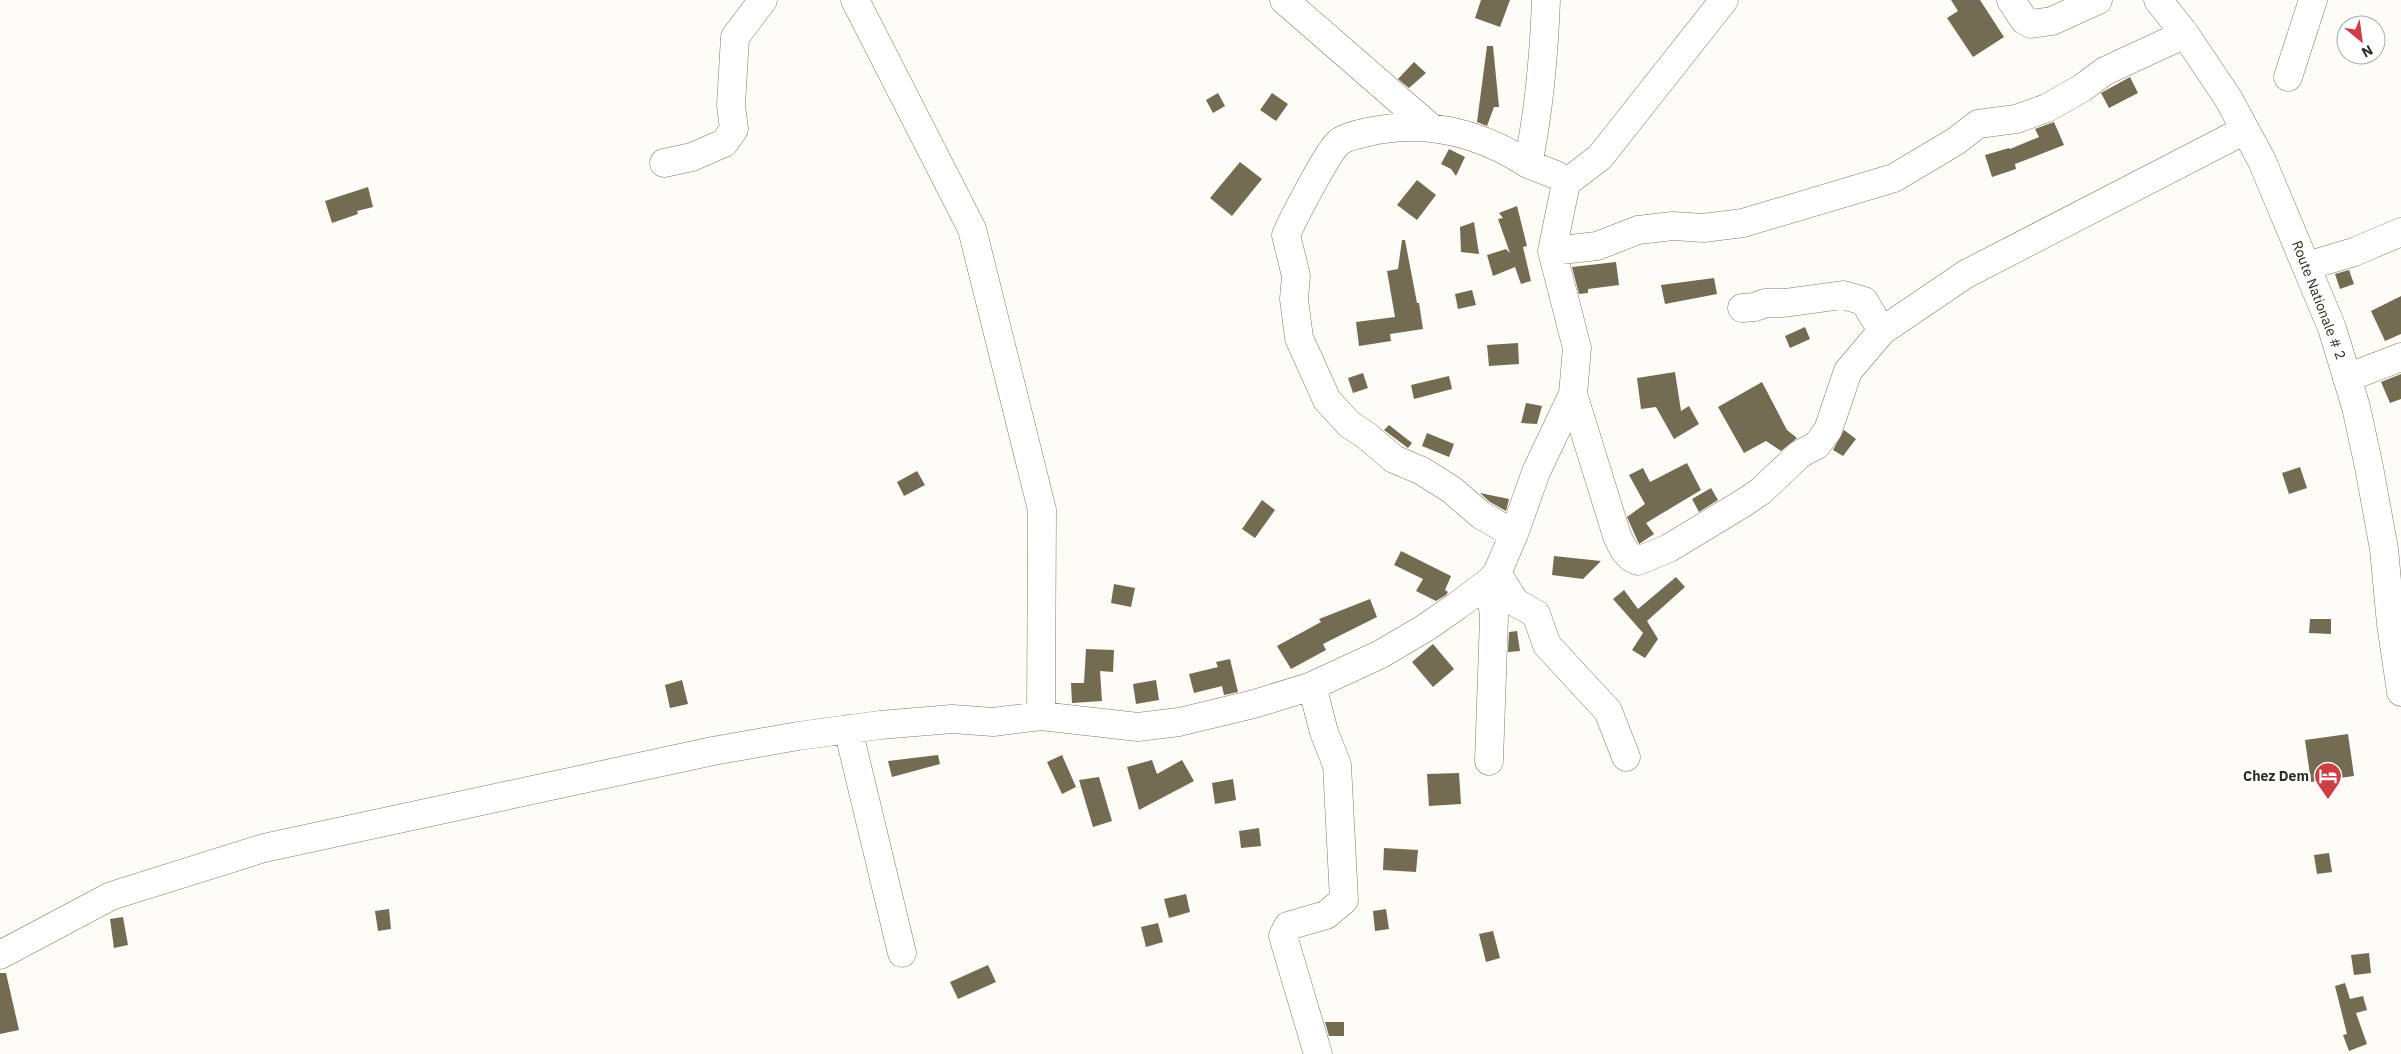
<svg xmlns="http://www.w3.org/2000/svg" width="2401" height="1054" viewBox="0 0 2401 1054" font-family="'IBM Plex Sans',sans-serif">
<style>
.building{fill:#736b52}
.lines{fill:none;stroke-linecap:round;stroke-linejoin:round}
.minor-casing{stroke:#837b62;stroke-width:29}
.major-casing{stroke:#837b62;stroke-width:29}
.minor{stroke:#fff;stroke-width:28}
.major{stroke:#fff;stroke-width:28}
.labels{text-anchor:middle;stroke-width:5;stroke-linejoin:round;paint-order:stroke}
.street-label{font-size:14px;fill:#2f2c21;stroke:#fff}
.poi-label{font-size:14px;font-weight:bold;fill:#2f2c21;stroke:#fff;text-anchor:end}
</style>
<rect width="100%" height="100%" fill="#fdfcf6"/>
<path class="building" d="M1481,0H1510L1500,27L1475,18Z
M1951,0H1980L2004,37L1973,57L1947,18L1958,11Z
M1487,46H1493L1499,107H1494L1487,126L1477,122Z
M1414,62L1426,73L1409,88L1398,79Z
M2130,77L2138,93L2109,108L2101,93Z
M1218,93L1225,106L1213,113L1206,100Z
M1272,93L1288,104L1276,121L1260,110Z
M2054,122L2064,145L2015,164L2016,169L1992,177L1985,155L2009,148L2010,149L2039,137L2035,129Z
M1449,149L1465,157L1456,176L1451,169L1441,164Z
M1240,162L1262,179L1232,216L1210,198Z
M1417,180L1436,195L1417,220L1397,205Z
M368,187L373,207L357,211L358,214L332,223L325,201Z
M1517,206L1527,246L1523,247L1531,281L1521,284L1515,267L1493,276L1487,255L1506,249L1510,253L1498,219L1503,218L1499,213Z
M1474,222L1479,254L1461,252L1460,227Z
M1402,240H1405L1417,303H1419L1423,329L1390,334L1391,341L1359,346L1356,322L1395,317L1387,271L1398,269Z
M1616,262L1619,285L1588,289V293L1579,294L1572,267Z
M2349,270L2354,284L2340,289L2335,274Z
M1714,278L1717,294L1665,304L1661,285Z
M1472,290L1476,305L1458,309L1455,294Z
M2401,296V334L2385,341L2371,311Z
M1805,327L1810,339L1790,348L1785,336Z
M1518,343L1519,364L1489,366L1487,345Z
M1675,372L1681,411L1689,406L1699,424L1674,439L1656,407L1641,409L1637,378Z
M1363,373L1368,388L1353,393L1348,378Z
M2401,374V399L2390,403L2381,382Z
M1449,376L1452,389L1414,399L1411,385Z
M1762,382L1787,430L1797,438L1781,451L1766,441L1744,453L1718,407Z
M1526,403L1542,406L1537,424L1521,423Z
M1389,425L1412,443L1408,448L1384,430Z
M1844,430L1856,439L1843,456L1833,450Z
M1427,433L1454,444L1449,457L1422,446Z
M1687,463L1701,490L1646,523L1654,534L1639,544L1627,517L1645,504L1629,475L1643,468L1650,482Z
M2300,467L2307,488L2289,494L2282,473Z
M917,471L925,485L904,496L897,482Z
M1711,488L1718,500L1699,512L1692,499Z
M1480,493L1509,499L1506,511L1490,502Z
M1262,500L1275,510L1255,538L1242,529Z
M1401,551L1451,576L1445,590L1448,592L1446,595L1436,601L1416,591L1423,579L1394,565Z
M1554,556L1601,561L1583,579L1552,575Z
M1676,577L1685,587L1647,621L1658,639L1645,658L1632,650L1643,633L1613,599L1624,590L1638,609Z
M1114,584L1135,588L1131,607L1111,603Z
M1370,599L1377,617L1323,644L1326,650L1291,669L1277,646L1321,622L1319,619Z
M2310,619H2331V634L2309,633Z
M1517,631L1520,651L1508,652L1509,632Z
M1433,644L1454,669L1433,687L1412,662Z
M1086,649L1114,650L1113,672L1100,671L1102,701L1072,703L1071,683H1084Z
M1230,659L1238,692L1224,695L1222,686L1194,693L1189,674L1218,667L1216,662Z
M682,680L688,704L670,708L665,685Z
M1156,680L1159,700L1136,704L1133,684Z
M2348,734L2354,776L2311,782L2305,740Z
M938,755L940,764L892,777L888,761Z
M1062,755L1076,787L1062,794L1047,762Z
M1152,760L1157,774L1182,760L1194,781L1139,810L1127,767Z
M1459,773L1461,804L1429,806L1427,774Z
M1099,777L1112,821L1093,827L1079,780Z
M1233,779L1236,800L1215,804L1212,783Z
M1259,828L1261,846L1241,848L1239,831Z
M1384,848L1418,850L1416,872L1383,870Z
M2329,853L2332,872L2317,874L2314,855Z
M1186,894L1190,912L1169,918L1164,899Z
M389,909L391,929L378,931L375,911Z
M1386,909L1389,929L1375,931L1373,911Z
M123,917L128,945L114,948L110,919Z
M1158,923L1163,942L1146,947L1141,927Z
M1493,931L1500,958L1486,962L1479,934Z
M2369,953L2371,973L2354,975L2351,955Z
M988,965L996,982L958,999L950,982Z
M0,973H6L19,1030L0,1034Z
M2345,983L2350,999L2363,996L2367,1010L2356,1013L2367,1044L2349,1051L2343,1035L2347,1034L2335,986Z
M1325,1022H1344V1036H1329Z"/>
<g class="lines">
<g class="minor-casing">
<path id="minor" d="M855,0L972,229L1042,510L1041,716
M1284,0L1430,127
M1546,0C1544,55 1539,111 1528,164L1556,175L1566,183
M2011,0L2024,20L2031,24L2052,21L2098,0
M2288,77L2313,0
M664,163L692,157L724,143L734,129L731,105L735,37L763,0
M1552,251L1597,246L1638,230L1673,226L1703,228L1743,223L1894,178L1956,141L1978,124L2016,119L2047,108L2082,88L2105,71L2185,34
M2307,266L2354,252L2401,232
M1742,308L1755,307L1765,303H1784L1843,295L1864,301L1882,331
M2347,378L2401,357
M1573,394L1617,536C1622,547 1626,557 1638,561L1669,548L1745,502L1761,491L1800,454L1817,445L1828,430L1848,371L1882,331L1966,274L2245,130
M1514,534L1481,515L1452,490L1422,471L1394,459L1367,436L1349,424L1327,400L1299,338L1294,299L1296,276L1286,235C1293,219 1328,151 1339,142C1347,136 1359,134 1368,132C1425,119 1480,133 1528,164
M1497,573L1515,602L1536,614L1547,645L1608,711L1626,757
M1312,686L1324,732L1337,765L1344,900L1326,915L1288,926L1283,936L1318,1054
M848,729L902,953
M1489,761L1494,617L1490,581
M0,955L111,896L264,848L713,751L798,736L880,725L952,719L993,722L1041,716L1138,727L1179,722L1254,704L1312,686L1381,654L1425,628L1457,606L1490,581L1497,573L1514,534L1536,472L1573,394L1577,348L1552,251L1566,183L1600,157L1724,0"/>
</g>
<g class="major-casing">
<path id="major" d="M2158,0L2185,34L2228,98L2262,161L2332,328L2356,407L2369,467L2384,549L2391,624L2401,692"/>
</g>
<use href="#minor" class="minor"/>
<use href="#major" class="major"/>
</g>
<defs>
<g id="hotel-pin" transform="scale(1.4375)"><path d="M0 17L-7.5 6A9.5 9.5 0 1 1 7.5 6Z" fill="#cc3d44" stroke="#fff"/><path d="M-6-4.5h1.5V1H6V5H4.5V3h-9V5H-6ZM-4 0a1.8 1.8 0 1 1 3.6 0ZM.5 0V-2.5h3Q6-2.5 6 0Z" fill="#fff"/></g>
</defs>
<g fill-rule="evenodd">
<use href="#hotel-pin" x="2328" y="776"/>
</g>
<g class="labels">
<g class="street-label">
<text transform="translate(2319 300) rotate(69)" y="5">Route Nationale # 2</text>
</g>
<g class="poi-label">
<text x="2309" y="781">Chez Dem</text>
</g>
</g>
<g transform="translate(2361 40) rotate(151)"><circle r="24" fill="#ffffff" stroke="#acaba6"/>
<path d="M0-4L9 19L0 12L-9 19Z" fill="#cc3d44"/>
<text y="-8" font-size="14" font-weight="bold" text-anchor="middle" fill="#2f2c21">N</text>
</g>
</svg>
